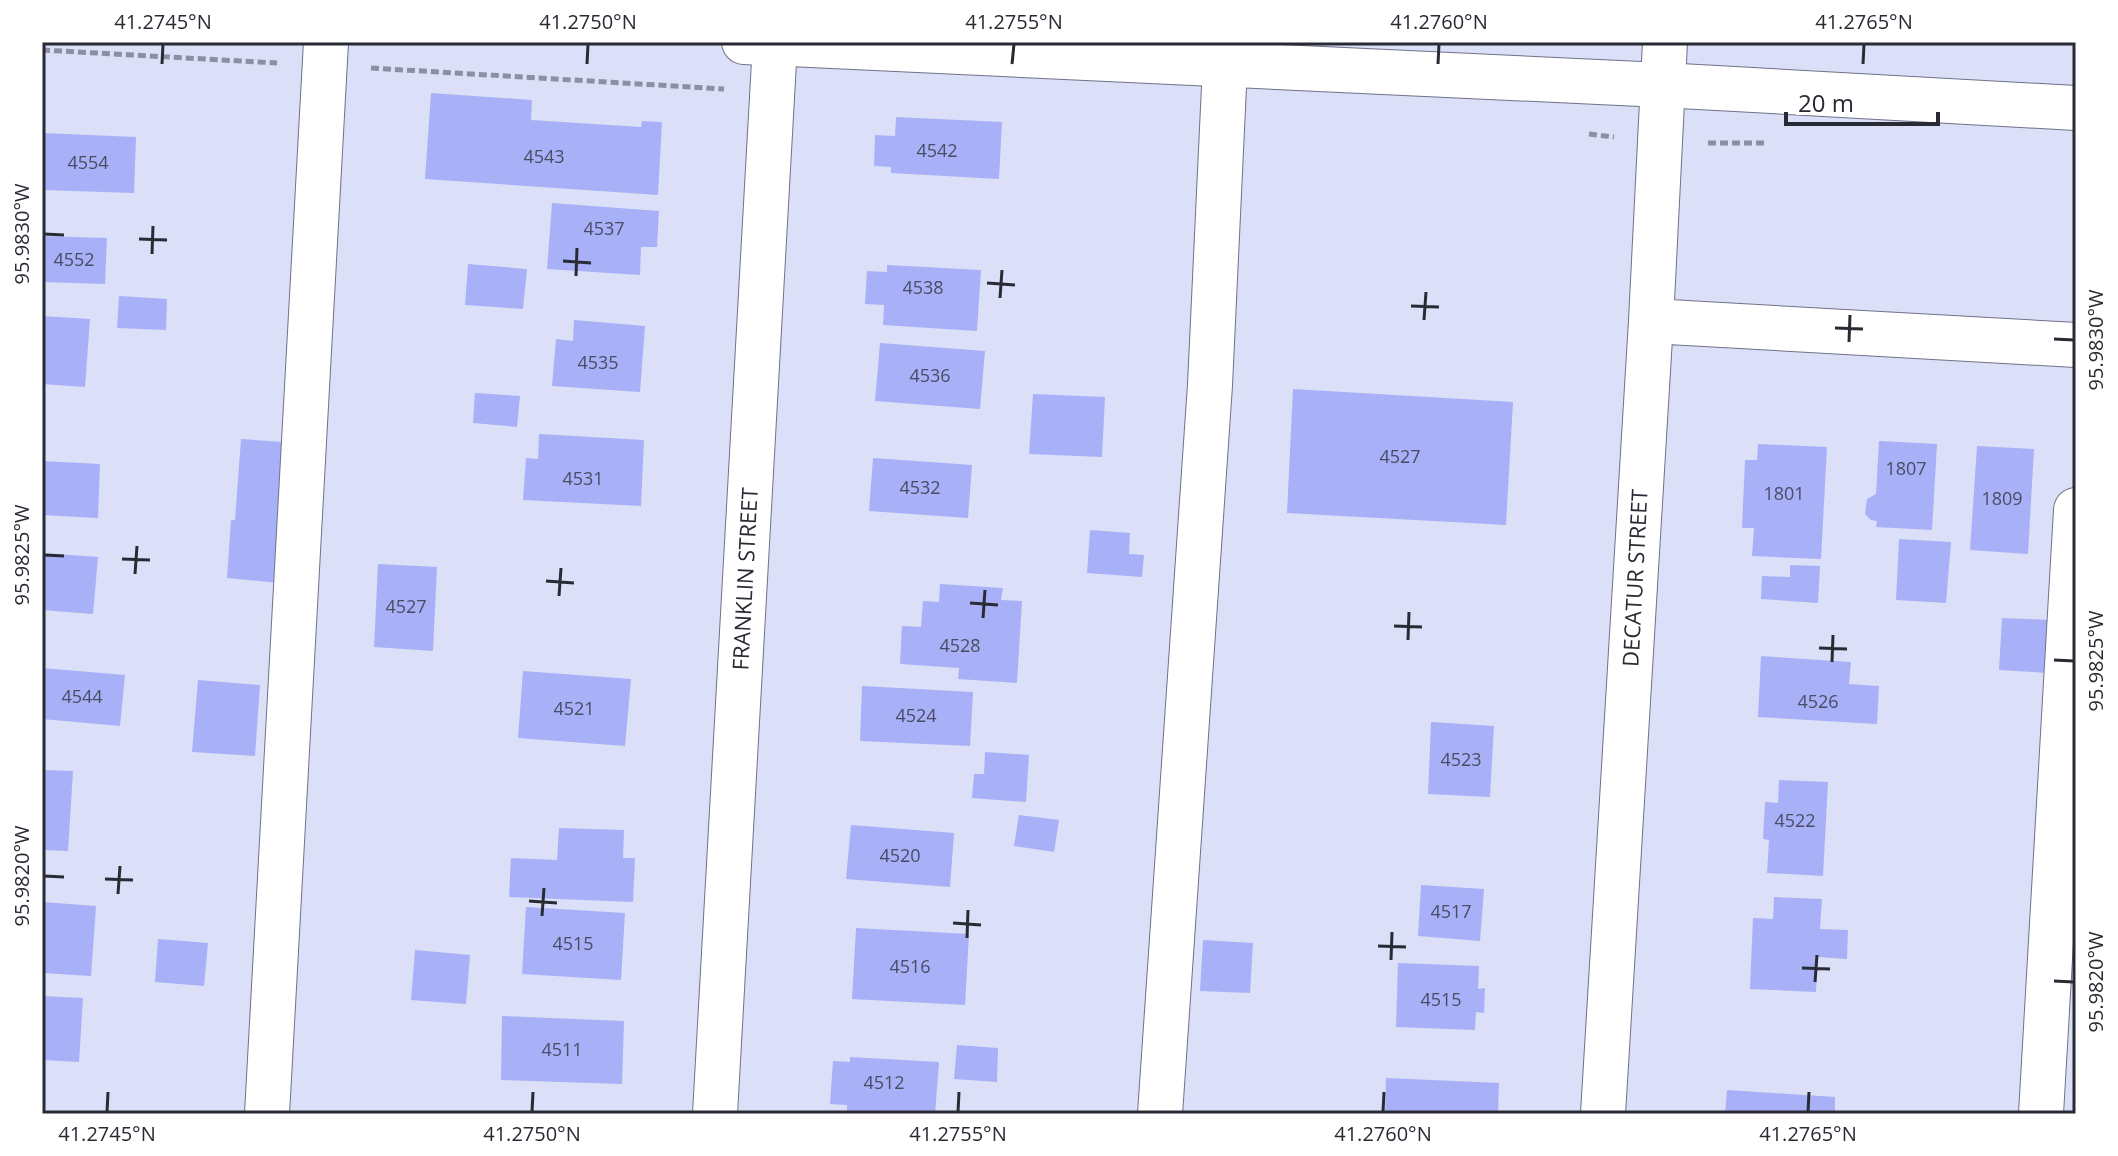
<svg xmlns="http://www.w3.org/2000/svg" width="2118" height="1156" viewBox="0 0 2118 1156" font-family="'Open Sans',sans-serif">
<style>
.building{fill:#a8b1f7}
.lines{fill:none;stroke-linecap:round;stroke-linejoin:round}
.minor-casing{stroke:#6f7288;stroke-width:46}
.major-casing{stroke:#6f7288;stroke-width:46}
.path{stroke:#8c8fa1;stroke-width:5;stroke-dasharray:8 4;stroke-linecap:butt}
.minor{stroke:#fff;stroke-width:44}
.major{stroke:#fff;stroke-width:44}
.ticks{fill:none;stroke:#292b34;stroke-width:3}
.labels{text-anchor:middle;stroke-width:8;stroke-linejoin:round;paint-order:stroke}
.number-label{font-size:18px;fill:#494c65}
.street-label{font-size:22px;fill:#292b34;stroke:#fff}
.neatline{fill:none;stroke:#292b34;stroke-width:3}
.ticks-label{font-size:20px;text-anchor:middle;fill:#292b34}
</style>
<rect width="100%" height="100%" fill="#dbdff7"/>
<path class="building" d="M431,93L532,100L531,120L641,127L642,121L662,122L658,195L425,179Z
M896,117L1002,122L999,179L891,173V167L874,166L875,135L895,136Z
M42,133L136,137L134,193L42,190Z
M552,203L659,211L657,247H641L640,275L547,269Z
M42,236L107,238L105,284L42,282Z
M468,264L527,269L523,309L465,305Z
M887,265L981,270L977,331L883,325L884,305L865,304L867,271L887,272Z
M119,296L167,299L166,330L117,328Z
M42,316L90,319L85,387L42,384Z
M574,320L645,326L640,392L552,386L556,339L573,341Z
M880,343L985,351L980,409L875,401Z
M1293,389L1513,402L1506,525L1287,513Z
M475,393L520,396L517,427L473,423Z
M1033,394L1105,397L1102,457L1029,454Z
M539,434L644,440L641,506L523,500L526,458L538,459Z
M241,439L298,443L289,584L227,578L231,520H235Z
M1879,441L1937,444L1932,530L1876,527L1877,521L1871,520L1865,514L1867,499L1876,494Z
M1758,444L1827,447L1821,559L1752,556L1754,528H1742L1745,460H1757Z
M1977,446L2034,449L2028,554L1970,550Z
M873,458L972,465L968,518L869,511Z
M42,461L100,464L98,518L42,515Z
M1090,530L1130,533L1129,554L1144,555L1142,577L1087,573Z
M1899,539L1951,542L1946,603L1896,600Z
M42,553L98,557L93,614L42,610Z
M378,564L437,567L433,651L374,647Z
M1790,565L1820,566L1818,603L1761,599L1762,576L1790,577Z
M940,584L1003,588L1001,600L1022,601L1017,683L958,679L959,668L900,664L902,626L921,627L923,601L939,602Z
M2002,618L2052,620L2049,673L1999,670Z
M1761,656L1851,662L1849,684L1879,686L1877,724L1758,717Z
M42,668L125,675L120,726L42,719Z
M523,671L631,679L625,746L518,738Z
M198,680L260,685L255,756L192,752Z
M862,686L973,692L970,746L860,741Z
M1431,722L1494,726L1490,797L1428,794Z
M985,752L1029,755L1026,802L972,798L974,774H984Z
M42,770L73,771L68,851L42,850Z
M1779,780L1828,782L1823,876L1767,873L1769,840L1763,839L1765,802L1778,803Z
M1019,815L1059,820L1054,852L1014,846Z
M851,825L954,833L950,887L846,879Z
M559,828L624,830L623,858H635L633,902L509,897L511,858L557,860Z
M1421,885L1484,889L1480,941L1418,936Z
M1774,897L1822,899L1820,929L1848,930L1847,959L1818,957L1816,992L1750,989L1753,918L1773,919Z
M42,902L96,906L91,976L42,973Z
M526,907L625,913L621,980L522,974Z
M856,928L969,934L965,1005L852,999Z
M158,939L208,943L204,986L155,982Z
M1203,940L1253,943L1250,993L1200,991Z
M415,950L470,955L466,1004L411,1000Z
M1398,963L1479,966L1478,989L1485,988L1484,1013L1476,1012L1475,1030L1396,1027Z
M42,996L83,998L79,1062L42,1060Z
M502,1016L624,1021L622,1084L501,1080Z
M957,1045L998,1048L997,1082L954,1079Z
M850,1057L939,1062L935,1114L847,1112V1105L830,1104L833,1061L850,1062Z
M1386,1078L1499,1083L1498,1114H1385Z
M1727,1090L1835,1097V1114H1725Z"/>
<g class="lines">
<g class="minor-casing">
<path id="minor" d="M1651,321L2076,345
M267,1114L326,42
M715,1114L775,44
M1160,1114L1210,385L1225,65
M1603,1114L1651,321L1665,42
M2041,1114L2076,510"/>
</g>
<g class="major-casing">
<path id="major" d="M744,42L1662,85L2076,108"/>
</g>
<path class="path" d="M42,50L277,63
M371,68L724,89
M1589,134L1614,137
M1708,143H1766"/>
<use href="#minor" class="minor"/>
<use href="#major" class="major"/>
</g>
<path class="ticks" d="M162,64L163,44M587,64L588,44M1012,64L1014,44M1438,64L1439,44M1863,64L1864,44M44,234L64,235M139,239L167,240M152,254L153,226M563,261L591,263M576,276L577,248M987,283L1015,285M1000,298L1002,270M1411,306L1439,307M1424,320L1426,292M1835,328L1863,329M2054,339L2074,340M1849,342L1850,315M44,555L64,556M122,559L150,560M135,574L137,546M546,581L574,583M559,596L561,568M970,603L998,605M983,618L985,590M1394,626L1422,627M1408,640L1409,612M1819,648L1847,649M2054,660L2074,661M1832,662L1833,635M44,876L64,877M105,879L133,880M118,894L120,866M529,901L557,903M542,916L544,888M953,923L981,925M967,938L968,910M1378,946L1406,947M1391,960L1392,932M1802,968L1830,969M2054,981L2074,982M1815,982L1817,955M107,1112L108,1092M532,1112L533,1092M958,1112L959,1092M1383,1112L1384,1092M1808,1112L1809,1092"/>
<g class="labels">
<g class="number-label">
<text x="937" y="157">4542</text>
<text x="544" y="163">4543</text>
<text x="88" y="169">4554</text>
<text x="604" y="235">4537</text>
<text x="74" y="266">4552</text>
<text x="923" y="294">4538</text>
<text x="598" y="369">4535</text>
<text x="930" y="382">4536</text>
<text x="1400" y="463">4527</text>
<text x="1906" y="475">1807</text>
<text x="583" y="485">4531</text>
<text x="920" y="494">4532</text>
<text x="1784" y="500">1801</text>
<text x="2002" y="505">1809</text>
<text x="406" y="613">4527</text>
<text x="960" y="652">4528</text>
<text x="82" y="703">4544</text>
<text x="1818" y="708">4526</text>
<text x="574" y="715">4521</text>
<text x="916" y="722">4524</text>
<text x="1461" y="766">4523</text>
<text x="1795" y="827">4522</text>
<text x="900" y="862">4520</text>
<text x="1451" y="918">4517</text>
<text x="573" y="950">4515</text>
<text x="910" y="973">4516</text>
<text x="1441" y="1006">4515</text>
<text x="562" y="1056">4511</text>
<text x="884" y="1089">4512</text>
</g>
<g class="street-label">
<text transform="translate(1635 578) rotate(-87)" y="8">DECATUR STREET</text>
<text transform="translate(745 579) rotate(-87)" y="8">FRANKLIN STREET</text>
</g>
</g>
<rect width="2118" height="1156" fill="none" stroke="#ffffff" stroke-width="88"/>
<path d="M1786 112v12h152v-12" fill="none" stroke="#292b34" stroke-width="4"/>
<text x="1798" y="112" font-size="24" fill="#292b34" stroke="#ffffff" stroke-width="6" paint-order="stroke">20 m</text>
<rect x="44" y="44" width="2030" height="1068" class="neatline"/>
<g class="ticks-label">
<text x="163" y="29">41.2745°N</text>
<text x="588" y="29">41.2750°N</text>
<text x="1014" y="29">41.2755°N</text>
<text x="1439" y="29">41.2760°N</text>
<text x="1864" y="29">41.2765°N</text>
<text transform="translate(22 234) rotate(-90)" y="7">95.9830°W</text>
<text transform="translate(2096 340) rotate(-90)" y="7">95.9830°W</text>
<text transform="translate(22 555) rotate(-90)" y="7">95.9825°W</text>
<text transform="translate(2096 661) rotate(-90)" y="7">95.9825°W</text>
<text transform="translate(22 876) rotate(-90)" y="7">95.9820°W</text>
<text transform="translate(2096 982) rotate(-90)" y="7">95.9820°W</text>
<text x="107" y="1141">41.2745°N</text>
<text x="532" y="1141">41.2750°N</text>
<text x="958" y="1141">41.2755°N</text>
<text x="1383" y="1141">41.2760°N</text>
<text x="1808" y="1141">41.2765°N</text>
</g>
</svg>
